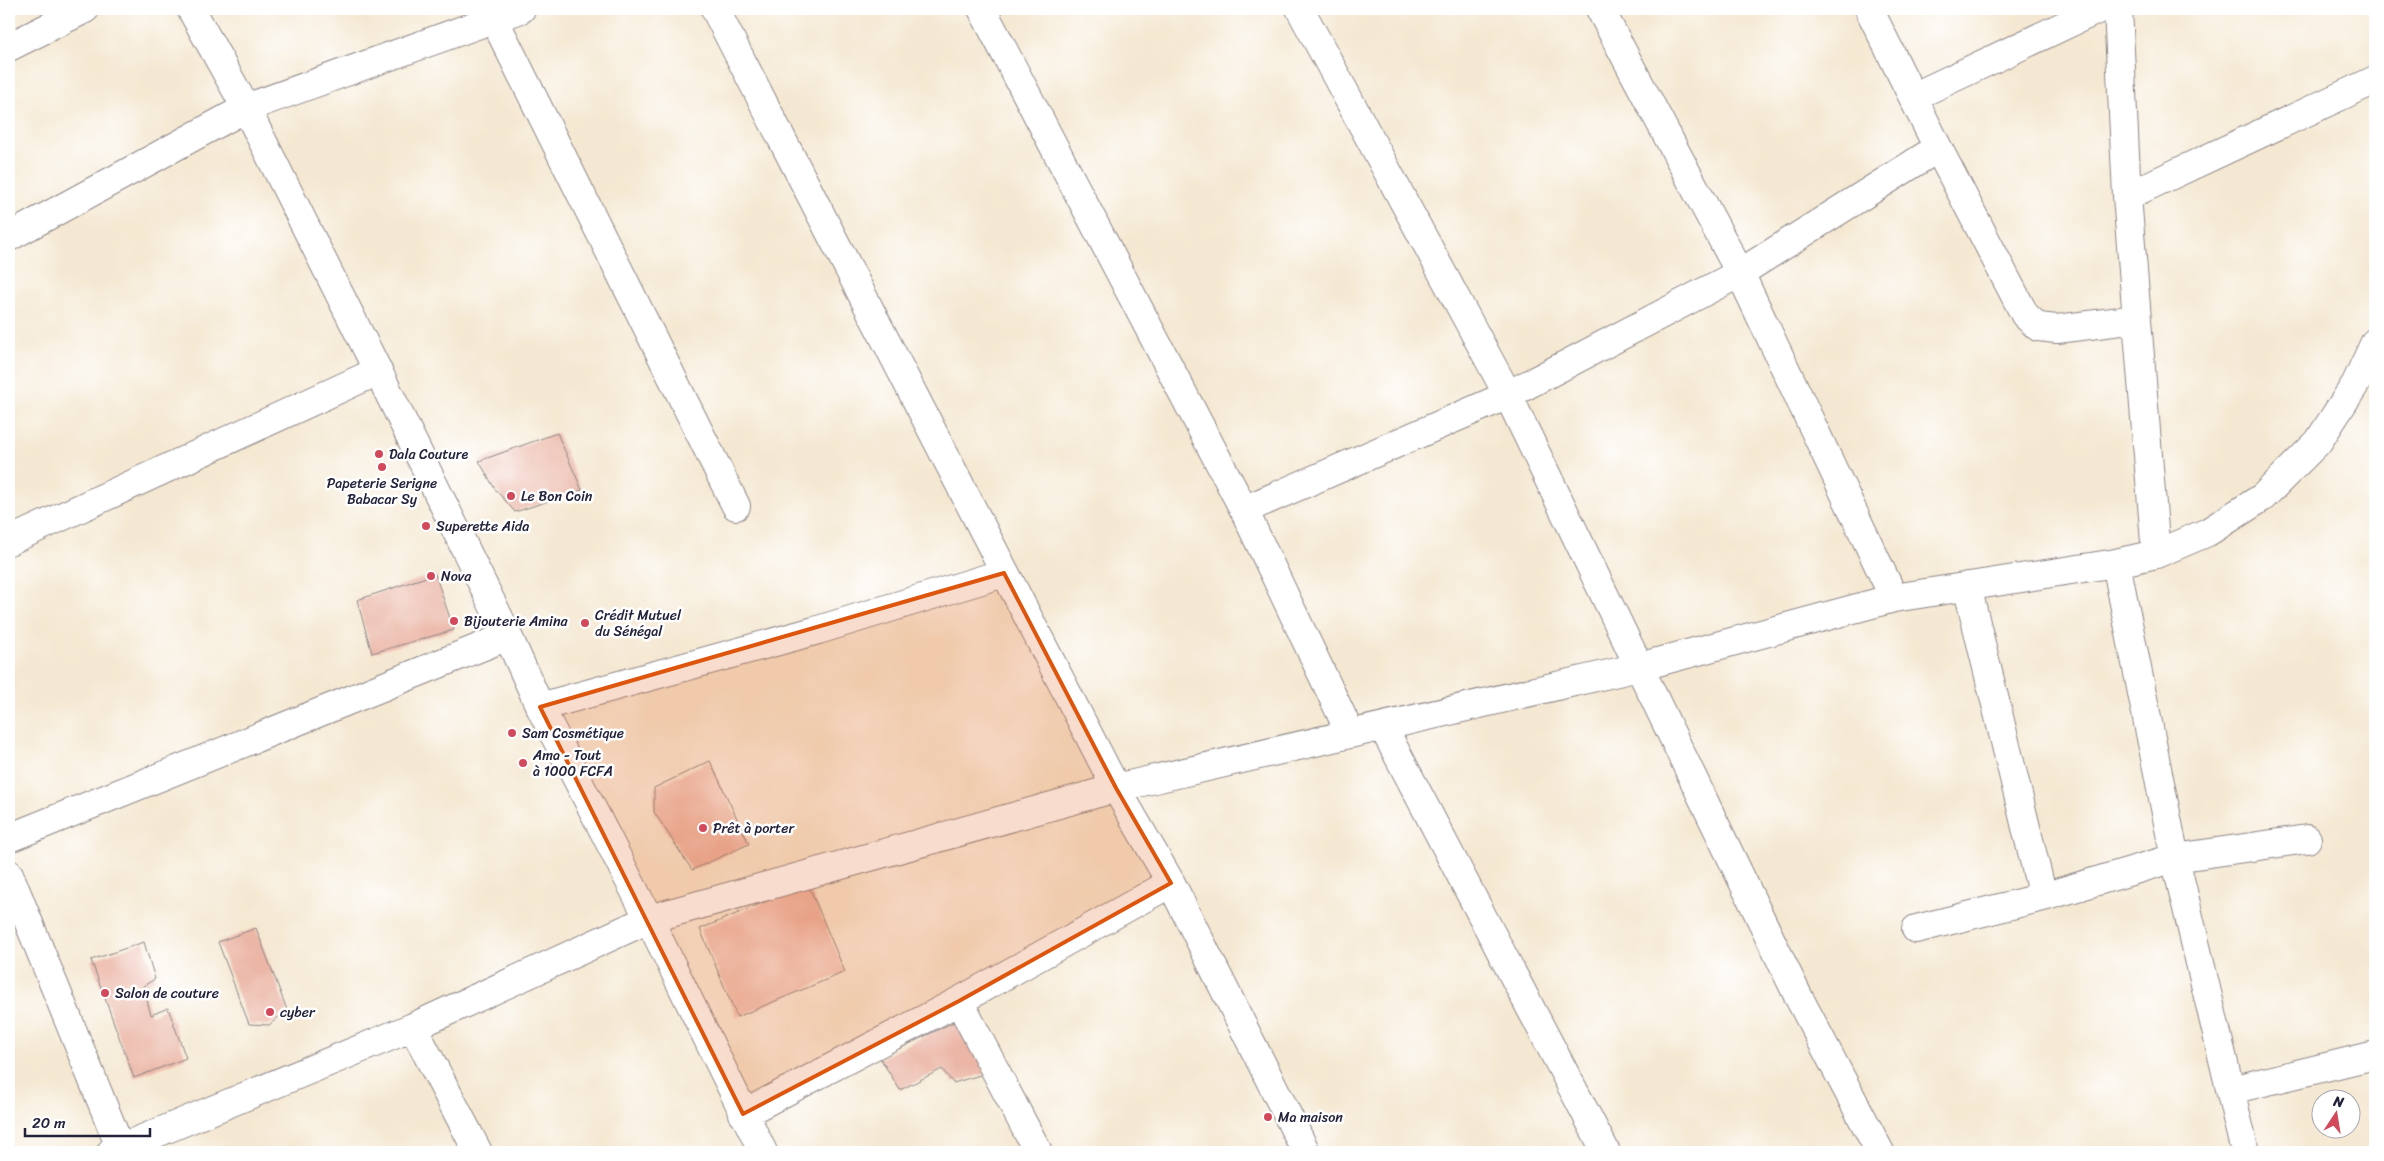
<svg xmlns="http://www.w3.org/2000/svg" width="2384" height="1161" viewBox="0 0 2384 1161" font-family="Sriracha,sans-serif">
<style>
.building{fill:#ebb6a6}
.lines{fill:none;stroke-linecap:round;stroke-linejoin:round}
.minor-casing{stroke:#8c8586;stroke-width:30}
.minor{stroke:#fff;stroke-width:28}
.marked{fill:#de560e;fill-opacity:0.2;stroke:#de560e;stroke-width:4;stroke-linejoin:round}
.poi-dot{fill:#d1495b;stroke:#fff;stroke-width:2}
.labels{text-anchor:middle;stroke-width:5;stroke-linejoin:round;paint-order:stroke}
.poi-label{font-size:14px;fill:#22223b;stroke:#fff;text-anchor:start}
</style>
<rect width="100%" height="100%" fill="#fff"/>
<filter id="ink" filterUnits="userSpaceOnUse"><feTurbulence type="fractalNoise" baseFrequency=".02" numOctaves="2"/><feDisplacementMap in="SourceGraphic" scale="10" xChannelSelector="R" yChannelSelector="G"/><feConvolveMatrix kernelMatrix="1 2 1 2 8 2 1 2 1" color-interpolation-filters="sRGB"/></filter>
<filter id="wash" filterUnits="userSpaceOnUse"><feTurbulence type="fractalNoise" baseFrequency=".0096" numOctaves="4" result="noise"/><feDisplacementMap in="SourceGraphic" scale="20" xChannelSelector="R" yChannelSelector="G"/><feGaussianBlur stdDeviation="1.12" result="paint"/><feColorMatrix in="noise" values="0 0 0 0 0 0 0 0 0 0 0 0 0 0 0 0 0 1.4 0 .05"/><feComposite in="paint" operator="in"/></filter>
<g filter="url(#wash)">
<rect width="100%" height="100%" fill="#f5e8d2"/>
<g id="blocks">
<path class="building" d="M557,433L582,490L515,512L495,489L479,461Z
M435,574L454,630L372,653L357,600Z
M710,761L749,844L692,870L654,812V788Z
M808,884L845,972L737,1017L700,929Z
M256,928L287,1010L269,1025L249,1024L218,942Z
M144,942L155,979L143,986L151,1015L168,1008L186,1058L134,1078L91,960Z
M960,1019L987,1073L953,1083L942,1069L900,1090L880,1058Z"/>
</g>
</g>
<g filter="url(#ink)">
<use href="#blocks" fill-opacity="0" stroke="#8c8586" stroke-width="1"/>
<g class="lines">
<g class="minor-casing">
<path id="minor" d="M191,9L246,108L378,371L508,636L540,707L649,919L763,1152
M715,9L1116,788L1171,883L1306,1152
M982,9L1244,510L1350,733
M1300,9L1508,395L1798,996L1880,1152
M1600,9L1740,273L1894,598
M1869,9L1938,148L2025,315L2038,327L2057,329L2137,319
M2118,9L2127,196L2156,554
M494,19L736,506
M9,47L85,9
M1913,97L2099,9
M2127,196L2375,80
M9,237L246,108L521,9
M1244,510L1508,395L1740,273L1938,148
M9,541L378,371
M2116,563L2175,858L2245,1152
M1967,586L2043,897
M540,707L818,630L1004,573
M1383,727L1606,1152
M9,838L508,636
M9,874L122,1152
M1916,929L2043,897L2175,858L2307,839
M959,1001L1038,1152
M413,1027L478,1152
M2231,1090L2375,1055
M743,1114L959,1001L1171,883
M111,1152L413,1027L649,919L1116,788L1639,667L1894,598L2116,563L2156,554L2208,532L2263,497L2318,442L2356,383L2375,342"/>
</g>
<use href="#minor" class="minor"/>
</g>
</g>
<path class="marked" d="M1004,573L1116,788L1171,883L959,1001L743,1114L540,707Z"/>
<g class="poi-dot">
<circle cx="379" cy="454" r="5"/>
<circle cx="382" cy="467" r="5"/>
<circle cx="511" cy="496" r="5"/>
<circle cx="426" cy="526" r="5"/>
<circle cx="431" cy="576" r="5"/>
<circle cx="454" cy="621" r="5"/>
<circle cx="585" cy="623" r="5"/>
<circle cx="512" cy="733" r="5"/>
<circle cx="523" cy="763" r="5"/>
<circle cx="703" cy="828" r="5"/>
<circle cx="105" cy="993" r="5"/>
<circle cx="270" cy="1012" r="5"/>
<circle cx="1268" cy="1117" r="5"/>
</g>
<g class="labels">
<g class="poi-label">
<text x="389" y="459">Dala Couture</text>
<text x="382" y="488" text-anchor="middle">Papeterie Serigne<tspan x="382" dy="16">Babacar Sy</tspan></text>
<text x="521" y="501">Le Bon Coin</text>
<text x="436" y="531">Superette Aida</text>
<text x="441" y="581">Nova</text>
<text x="595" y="620">Crédit Mutuel<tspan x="595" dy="16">du Sénégal</tspan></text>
<text x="464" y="626">Bijouterie Amina</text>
<text x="522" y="738">Sam Cosmétique</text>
<text x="533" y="760">Ama - Tout<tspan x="533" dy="16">à 1000 FCFA</tspan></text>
<text x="713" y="833">Prêt à porter</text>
<text x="115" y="998">Salon de couture</text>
<text x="280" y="1017">cyber</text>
<text x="1278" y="1122">Ma maison</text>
</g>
</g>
<rect width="2384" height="1161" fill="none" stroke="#fff" stroke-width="30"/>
<g transform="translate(2336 1114) rotate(12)"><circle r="24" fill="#ffffff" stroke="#a7a7b1"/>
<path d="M0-4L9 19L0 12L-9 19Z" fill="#d1495b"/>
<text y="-8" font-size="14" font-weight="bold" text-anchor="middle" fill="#22223b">N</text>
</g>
<path d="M25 1128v8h125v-8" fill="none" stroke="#22223b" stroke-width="2.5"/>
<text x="32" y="1128" font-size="15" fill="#22223b" stroke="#ffffff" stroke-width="4" paint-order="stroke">20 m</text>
</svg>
